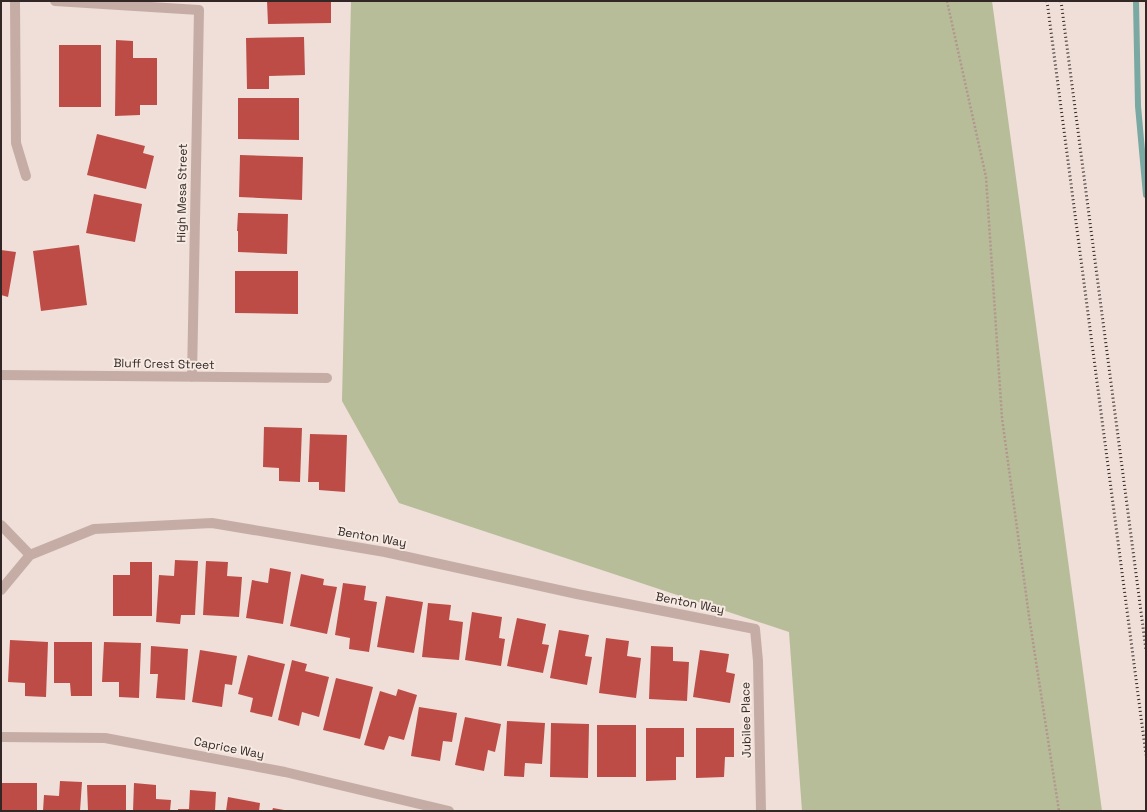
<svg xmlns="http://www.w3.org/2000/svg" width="1147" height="812" viewBox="0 0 1147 812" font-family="'Space Grotesk',sans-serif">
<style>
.green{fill:#b7bc99}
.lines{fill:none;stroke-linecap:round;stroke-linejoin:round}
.stream{stroke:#79a9a2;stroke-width:6}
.building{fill:#bd4c47}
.path{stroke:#b1978f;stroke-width:2.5;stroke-dasharray:2 2;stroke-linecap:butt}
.street{stroke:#c5ada5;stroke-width:10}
.rail{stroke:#322725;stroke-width:3;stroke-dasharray:1 3;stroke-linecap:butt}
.labels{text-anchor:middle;stroke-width:4;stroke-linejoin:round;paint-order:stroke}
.street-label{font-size:12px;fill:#322725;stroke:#f7eae3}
</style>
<rect width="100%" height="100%" fill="#efdfd8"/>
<path class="green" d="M351,1H992L1102,811H802L789,632L399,503L342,401Z"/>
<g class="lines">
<path class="stream" d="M1136,1L1138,106L1146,195"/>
</g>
<path class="building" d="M267,1H331V23L268,24Z
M304,37L305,75L269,76V89H247L246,38Z
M116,40L133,41V58H157V105H140V115L115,116Z
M59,45H101V107H59Z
M238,98H299V140L238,139Z
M97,134L145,146L143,153L154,156L146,189L87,175Z
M240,155L303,157L302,200L239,197Z
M94,194L142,204L135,242L86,233Z
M238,213L288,214L287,254L238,252V231H237Z
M79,245L87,305L41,311L33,251Z
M1,250L16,252L8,297L1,295Z
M235,271H298V314L235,313Z
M264,427L302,428L300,482L279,481V468L263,467Z
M310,434L347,435L345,492L319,490V482H308Z
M175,560L198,561L195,615H181L180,624L156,622L159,575L174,576Z
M206,561L228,562L227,576L242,577L239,617L203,615Z
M130,562H152V616H113V575H130Z
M270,568L291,572L283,624L246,618L252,580L268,583Z
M301,574L324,579L323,585L337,587L327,634L290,626Z
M343,583L366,586L364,600L377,602L369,652L349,649L350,638L335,635Z
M386,596L423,602L414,653L377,647Z
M428,603L451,605L449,620L463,622L459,660L422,657Z
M472,612L502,617L499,638L505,639L501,666L465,660Z
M517,618L546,624L542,644L549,645L543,673L507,666Z
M559,630L589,635L585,656L592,657L587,685L550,678Z
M606,638L629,641L627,656L641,658L636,698L599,693Z
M10,640L48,642L46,697L25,696V683L8,682Z
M54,642H92V696H71L70,683H54Z
M104,642L141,643L139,698L119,697V682H102Z
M151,646L188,649L185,700L156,698L158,674H150Z
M651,646L673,647V661L689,662L687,701L649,699Z
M200,650L237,656L232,685L225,684L222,707L192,702Z
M700,650L729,654L726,672L735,674L730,703L693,697Z
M248,655L285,664L272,717L250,712L253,698L238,694Z
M292,660L307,664L305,671L329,677L319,717L302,712L299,726L278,720Z
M336,678L373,687L360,739L323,730Z
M398,689L417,695L404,740L389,736L384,750L364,745L380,691L396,696Z
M419,707L457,713L452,742L443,741L440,761L411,756Z
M465,717L501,724L495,752L488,750L484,771L455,765Z
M507,721L545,723L542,764L525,763L524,777L504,776Z
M551,723L589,724L588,778L550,777Z
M597,725H636V777H597Z
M646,728H684V757H676V780L646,781Z
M696,728H734V757H725L724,777L696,778Z
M60,781L82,782L80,811H43L44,795L59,796Z
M1,783H37V811H1Z
M134,783L156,785V799L171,800L170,811H133Z
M87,785H126V811H88Z
M190,790L216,792L215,811H178V809H189Z
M228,797L260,803L259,811H226Z
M273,808L284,810V811H272Z"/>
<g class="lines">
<path class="path" d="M947,1L986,177L1002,418L1029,616L1059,811"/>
<path class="street" d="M15,1L16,143L26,176
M55,1L199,10L192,377
M1,375L327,378
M1,525L30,555
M1,590L30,555L94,529L212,523L385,552L577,594L755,629L758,661L761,811
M1,737L105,738L285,772L449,811"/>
<path class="rail" d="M1047,1L1146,755
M1061,1L1146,650"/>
</g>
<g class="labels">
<g class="street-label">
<text transform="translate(182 193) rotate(-89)" y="4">High Mesa Street</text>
<text transform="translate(164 364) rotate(1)" y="4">Bluff Crest Street</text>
<text transform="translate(372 537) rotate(10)" y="4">Benton Way</text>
<text transform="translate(690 603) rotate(11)" y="4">Benton Way</text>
<text transform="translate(746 720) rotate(-91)" y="4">Jubilee Place</text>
<text transform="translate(229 748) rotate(11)" y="4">Caprice Way</text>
</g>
</g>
<rect width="1147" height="812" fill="none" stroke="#322725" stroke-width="4"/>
</svg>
